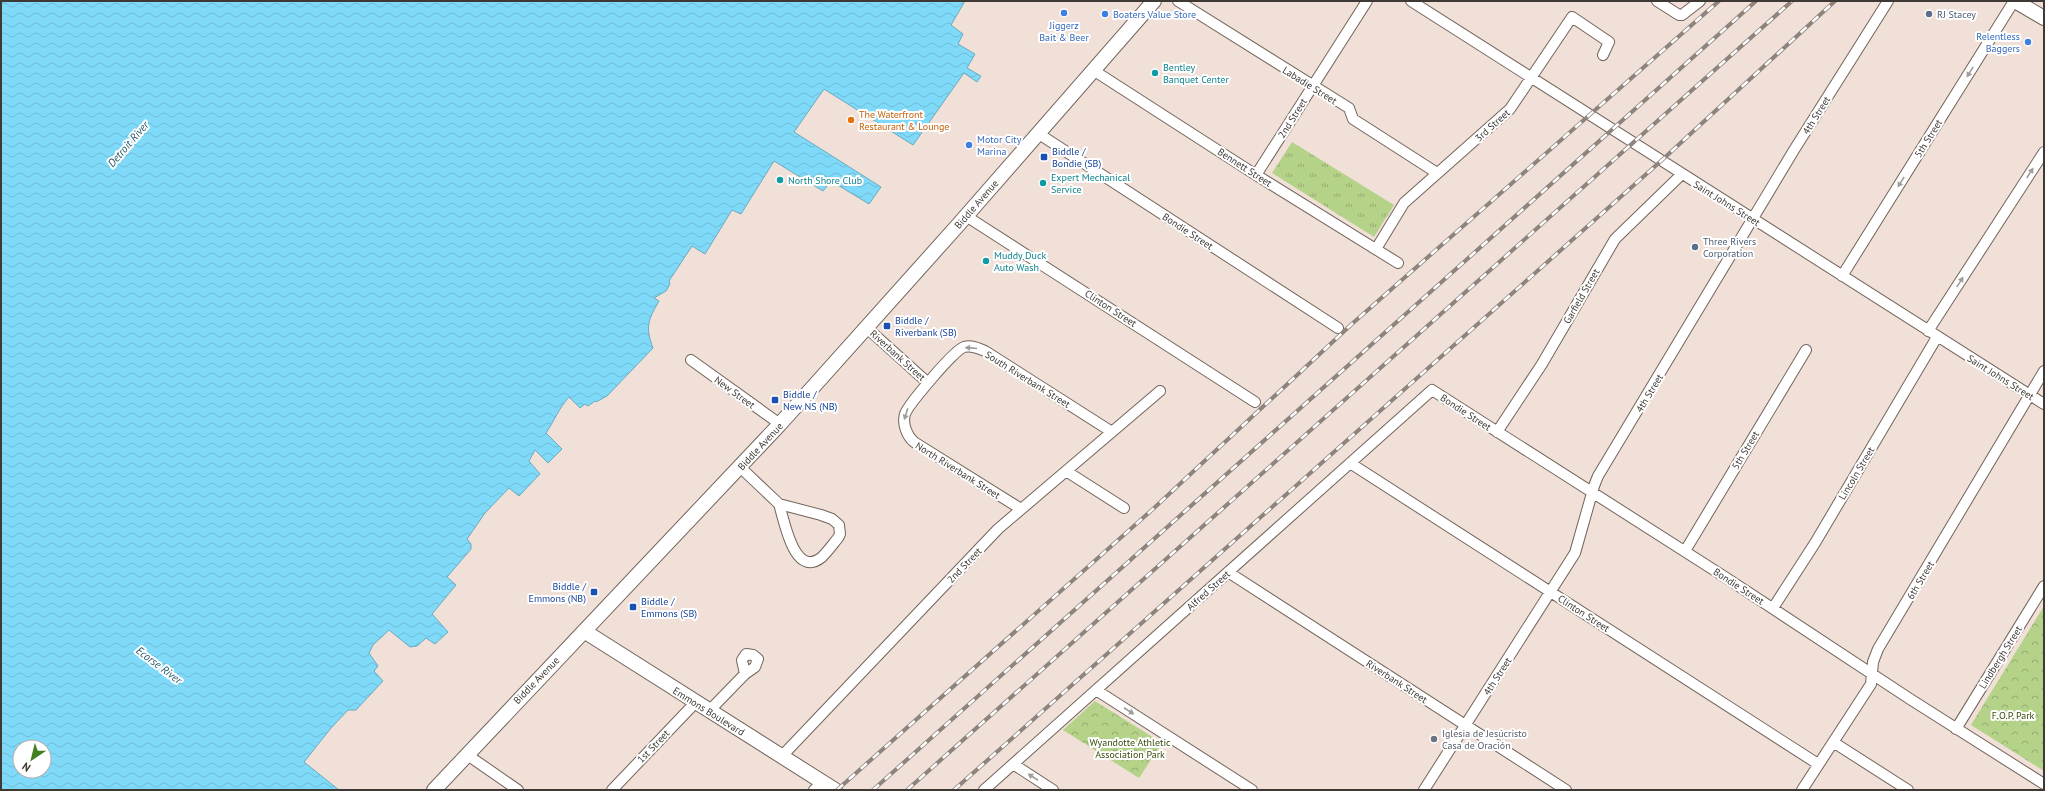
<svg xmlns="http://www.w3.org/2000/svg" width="2045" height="791" viewBox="0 0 2045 791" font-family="'PT Sans',sans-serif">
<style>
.grass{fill:url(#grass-tufts)}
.forest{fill:url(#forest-crowns)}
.water{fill:url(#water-waves);stroke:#6caabe;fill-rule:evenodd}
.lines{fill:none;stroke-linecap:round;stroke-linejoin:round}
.street-casing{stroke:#72645c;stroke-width:12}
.secondary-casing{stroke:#72645c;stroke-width:16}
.street{stroke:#fff;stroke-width:10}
.secondary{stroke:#fff;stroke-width:14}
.rail-casing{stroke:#8e837d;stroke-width:4}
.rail{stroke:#fff;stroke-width:2.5;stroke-dasharray:8;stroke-linecap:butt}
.oneway{fill:#9f9c9a}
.shop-dot{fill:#3f7fe0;stroke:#fff;stroke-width:1.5}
.service-dot{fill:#5c6f8a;stroke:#fff;stroke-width:1.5}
.culture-dot{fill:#0f9aa8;stroke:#fff;stroke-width:1.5}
.food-dot{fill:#e8710a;stroke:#fff;stroke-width:1.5}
.transit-dot{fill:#1a4fb4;stroke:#fff;stroke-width:1.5}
.worship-dot{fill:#6b7280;stroke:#fff;stroke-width:1.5}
.labels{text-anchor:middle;stroke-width:4;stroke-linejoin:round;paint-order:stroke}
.shop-label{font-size:10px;fill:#366cbe;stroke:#fff;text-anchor:start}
.service-label{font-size:10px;fill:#4e5e75;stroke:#fff;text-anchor:start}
.culture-label{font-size:10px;fill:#0d838f;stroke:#fff;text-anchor:start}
.street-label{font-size:10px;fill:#3f3935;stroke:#fff}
.food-label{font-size:10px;fill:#c56008;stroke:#fff;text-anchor:start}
.transit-label{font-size:10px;fill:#164399;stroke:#fff;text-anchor:start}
.park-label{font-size:10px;fill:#364a08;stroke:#fff}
.worship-label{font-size:10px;fill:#5b616d;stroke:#fff;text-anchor:start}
.water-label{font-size:11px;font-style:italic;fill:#295c6d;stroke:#fff}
</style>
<defs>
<pattern id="grass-tufts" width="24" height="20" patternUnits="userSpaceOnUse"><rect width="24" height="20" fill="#b5d289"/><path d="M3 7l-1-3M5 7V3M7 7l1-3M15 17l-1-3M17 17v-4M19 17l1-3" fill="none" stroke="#95ab71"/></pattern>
<pattern id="forest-crowns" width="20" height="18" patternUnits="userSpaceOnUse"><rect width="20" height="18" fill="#b5d289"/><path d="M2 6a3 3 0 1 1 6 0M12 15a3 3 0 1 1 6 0" fill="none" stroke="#95ab71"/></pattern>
<pattern id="water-waves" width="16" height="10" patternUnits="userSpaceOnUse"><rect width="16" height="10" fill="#7fdaf9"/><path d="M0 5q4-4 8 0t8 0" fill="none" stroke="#6fbcd6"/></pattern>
</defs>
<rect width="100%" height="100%" fill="#f0e0d7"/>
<path class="grass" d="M1292,142L1394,205L1374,237L1272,173Z"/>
<path class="forest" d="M2044,606V771L1971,725Z
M1095,701L1162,743L1139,778L1063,730Z"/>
<path class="water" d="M1,1H965L951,25L963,34L958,44L975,54L967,68L981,76L977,82L964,73L913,145L824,89L794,132L881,187L869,204L831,181L823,191L774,161L741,214L732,210L705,254L692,246L669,281L670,284L666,291L654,298L659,301C648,320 645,327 653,348L607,396L596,402L595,401L588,406L585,404L580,408L569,397C559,408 554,421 546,433L562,449L548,463L535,450L529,461L540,474L519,496L509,488L485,513L467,539L471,544V549L447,577L456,585L432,614L448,632L435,644L426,638L417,646L410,647L389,630L373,645L369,653L378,666L374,671L383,681L356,710H348L331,728L304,762L339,790H1ZM20,747H44V771H20Z"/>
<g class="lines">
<g class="street-casing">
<path id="street" d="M1178,1L1349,108L1353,119L1437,173
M1411,1L2044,404
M1657,1L1679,15H1682L1700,1
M1093,70L1256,175L1398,263
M1039,134L1338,328
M1256,175L1367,1
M966,216L1255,402
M1376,249L1404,203L1510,109L1572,17L1609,42L1603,55
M1842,276L2014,1
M867,328L928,383
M1928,331L2044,152
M691,360L780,424
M1497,432L1542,364L1615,239L1682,174
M1350,463L1818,764
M740,467L779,504
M1066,471L1124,508
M779,504L821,515L832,519L839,525L840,534L838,538C833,544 828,551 822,557C794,580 784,519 779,504Z
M1021,509L914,442C907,436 902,424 905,414C908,405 955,349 964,347C971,345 978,348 985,351L1112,432
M1685,551L1806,350
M1228,572L1566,790
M1773,608L1815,543L1937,337
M1096,690L1252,790
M709,711L745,674L755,667L758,659L753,655L746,654L742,660L745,674
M1956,729L2044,586
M1833,742L1908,790
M466,754L518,790
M782,756L998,529L1160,391
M1013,764L1053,790
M612,790L695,703
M814,790L823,782
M984,790L1432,390L1728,579L1910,699L2044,784
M1424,790L1575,553L1594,486L1598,476L1794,150L1888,1
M1802,790L1871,684L1873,662L1878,649L2044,371"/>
</g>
<g class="secondary-casing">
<path id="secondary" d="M2015,1L2044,18
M584,631L835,790
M434,790L780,424L959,224L1154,1"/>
</g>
<use href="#street" class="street"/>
<use href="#secondary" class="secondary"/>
<g class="rail-casing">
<path id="rail" d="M837,790L1153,509L1353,323L1719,1
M873,790L1756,1
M907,790L1792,1
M954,790L1661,161L1835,1"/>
</g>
<use href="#rail" class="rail"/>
</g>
<defs><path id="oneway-solid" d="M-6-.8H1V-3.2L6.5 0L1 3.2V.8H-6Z"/></defs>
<g class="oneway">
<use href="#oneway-solid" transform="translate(1970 72) rotate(122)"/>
<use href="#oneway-solid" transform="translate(2030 173) rotate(-57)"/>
<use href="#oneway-solid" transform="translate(1901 182) rotate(122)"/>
<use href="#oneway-solid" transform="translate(1960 282) rotate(-57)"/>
<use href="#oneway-solid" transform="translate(971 348) rotate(-175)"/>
<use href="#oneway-solid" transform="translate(906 414) rotate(107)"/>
<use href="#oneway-solid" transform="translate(1129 711) rotate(33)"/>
<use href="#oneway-solid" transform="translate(1033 777) rotate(-147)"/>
</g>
<g class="shop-dot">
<circle cx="1064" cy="13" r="4"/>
<circle cx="1105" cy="14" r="4"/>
<circle cx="2028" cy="42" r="4"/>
<circle cx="969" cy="145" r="4"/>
</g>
<g class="service-dot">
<circle cx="1929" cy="14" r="4"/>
<circle cx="1695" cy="247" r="4"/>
</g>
<g class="culture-dot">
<circle cx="1155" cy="73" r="4"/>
<circle cx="780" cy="180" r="4"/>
<circle cx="1043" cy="183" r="4"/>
<circle cx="986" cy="261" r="4"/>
</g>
<circle class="food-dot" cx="851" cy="120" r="4"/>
<g class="transit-dot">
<rect x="1040" y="153" width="8" height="8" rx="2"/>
<rect x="883" y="322" width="8" height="8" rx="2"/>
<rect x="771" y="396" width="8" height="8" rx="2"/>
<rect x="590" y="588" width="8" height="8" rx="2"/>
<rect x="629" y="603" width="8" height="8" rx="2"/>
</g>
<circle class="worship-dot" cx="1434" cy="739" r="4"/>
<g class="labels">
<g class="shop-label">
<text x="1113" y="18">Boaters Value Store</text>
<text x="1064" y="29" text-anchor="middle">Jiggerz<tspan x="1064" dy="12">Bait &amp; Beer</tspan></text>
<text x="2020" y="40" text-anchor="end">Relentless<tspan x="2020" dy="12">Baggers</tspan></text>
<text x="977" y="143">Motor City<tspan x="977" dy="12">Marina</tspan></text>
</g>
<g class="service-label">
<text x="1937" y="18">RJ Stacey</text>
<text x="1703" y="245">Three Rivers<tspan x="1703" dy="12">Corporation</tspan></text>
</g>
<g class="culture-label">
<text x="1163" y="71">Bentley<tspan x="1163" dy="12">Banquet Center</tspan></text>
<text x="1051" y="181">Expert Mechanical<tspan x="1051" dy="12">Service</tspan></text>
<text x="788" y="184">North Shore Club</text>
<text x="994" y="259">Muddy Duck<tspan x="994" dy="12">Auto Wash</tspan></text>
</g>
<g class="street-label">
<text transform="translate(1310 85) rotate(32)" y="4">Labadie Street</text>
<text transform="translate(1816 115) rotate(-58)" y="4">4th Street</text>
<text transform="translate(1292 118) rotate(-58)" y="4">2nd Street</text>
<text transform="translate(1492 125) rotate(-42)" y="4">3rd Street</text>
<text transform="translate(1928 138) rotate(-58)" y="4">5th Street</text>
<text transform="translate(1245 167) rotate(33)" y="4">Bennett Street</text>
<text transform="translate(1727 203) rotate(32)" y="4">Saint Johns Street</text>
<text transform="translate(976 204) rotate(-49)" y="4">Biddle Avenue</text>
<text transform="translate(1188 231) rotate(33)" y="4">Bondie Street</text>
<text transform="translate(1581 296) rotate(-60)" y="4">Garfield Street</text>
<text transform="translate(1111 308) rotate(33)" y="4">Clinton Street</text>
<text transform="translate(898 355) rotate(42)" y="4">Riverbank Street</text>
<text transform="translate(2001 377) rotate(32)" y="4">Saint Johns Street</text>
<text transform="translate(1028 379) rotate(32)" y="4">South Riverbank Street</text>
<text transform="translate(735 392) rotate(36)" y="4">New Street</text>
<text transform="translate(1649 393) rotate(-59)" y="4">4th Street</text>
<text transform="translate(1466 412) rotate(33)" y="4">Bondie Street</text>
<text transform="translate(760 446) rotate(-47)" y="4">Biddle Avenue</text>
<text transform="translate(1745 450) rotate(-59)" y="4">5th Street</text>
<text transform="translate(958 470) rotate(32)" y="4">North Riverbank Street</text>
<text transform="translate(1856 473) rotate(-59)" y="4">Lincoln Street</text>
<text transform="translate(964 565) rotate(-46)" y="4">2nd Street</text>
<text transform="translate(1920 580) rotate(-59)" y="4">6th Street</text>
<text transform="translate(1739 586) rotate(33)" y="4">Bondie Street</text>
<text transform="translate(1208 590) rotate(-42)" y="4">Alfred Street</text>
<text transform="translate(1584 613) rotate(33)" y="4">Clinton Street</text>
<text transform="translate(2000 657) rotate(-58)" y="4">Lindbergh Street</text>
<text transform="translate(1497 676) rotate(-57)" y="4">4th Street</text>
<text transform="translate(536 680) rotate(-46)" y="4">Biddle Avenue</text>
<text transform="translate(1397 681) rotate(33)" y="4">Riverbank Street</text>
<text transform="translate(709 711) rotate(32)" y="4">Emmons Boulevard</text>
<text transform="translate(653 746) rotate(-46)" y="4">1st Street</text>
</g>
<g class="food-label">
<text x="859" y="118">The Waterfront<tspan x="859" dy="12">Restaurant &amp; Lounge</tspan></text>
</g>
<g class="transit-label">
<text x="1052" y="155">Biddle /<tspan x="1052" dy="12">Bondie (SB)</tspan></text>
<text x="895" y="324">Biddle /<tspan x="895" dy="12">Riverbank (SB)</tspan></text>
<text x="783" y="398">Biddle /<tspan x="783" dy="12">New NS (NB)</tspan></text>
<text x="586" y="590" text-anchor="end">Biddle /<tspan x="586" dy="12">Emmons (NB)</tspan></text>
<text x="641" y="605">Biddle /<tspan x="641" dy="12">Emmons (SB)</tspan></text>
</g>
<g class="park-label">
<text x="2013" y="719">F.O.P. Park</text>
<text x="1130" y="746">Wyandotte Athletic<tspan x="1130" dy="12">Association Park</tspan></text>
</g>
<g class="worship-label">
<text x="1442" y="737">Iglesia de Jesúcristo<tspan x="1442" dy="12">Casa de Oración</tspan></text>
</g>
<g class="water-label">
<text transform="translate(128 144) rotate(-49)" y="4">Detroit River</text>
<text transform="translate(159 665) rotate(37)" y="4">Ecorse River</text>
</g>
</g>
<rect width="2045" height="791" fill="none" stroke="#3f3935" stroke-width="4"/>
<g transform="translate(32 759) rotate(215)"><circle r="19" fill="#ffffff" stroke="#b2b0ae"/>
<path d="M0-3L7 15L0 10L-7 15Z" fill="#408122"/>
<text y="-6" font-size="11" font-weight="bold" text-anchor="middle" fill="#3f3935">N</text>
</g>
</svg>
